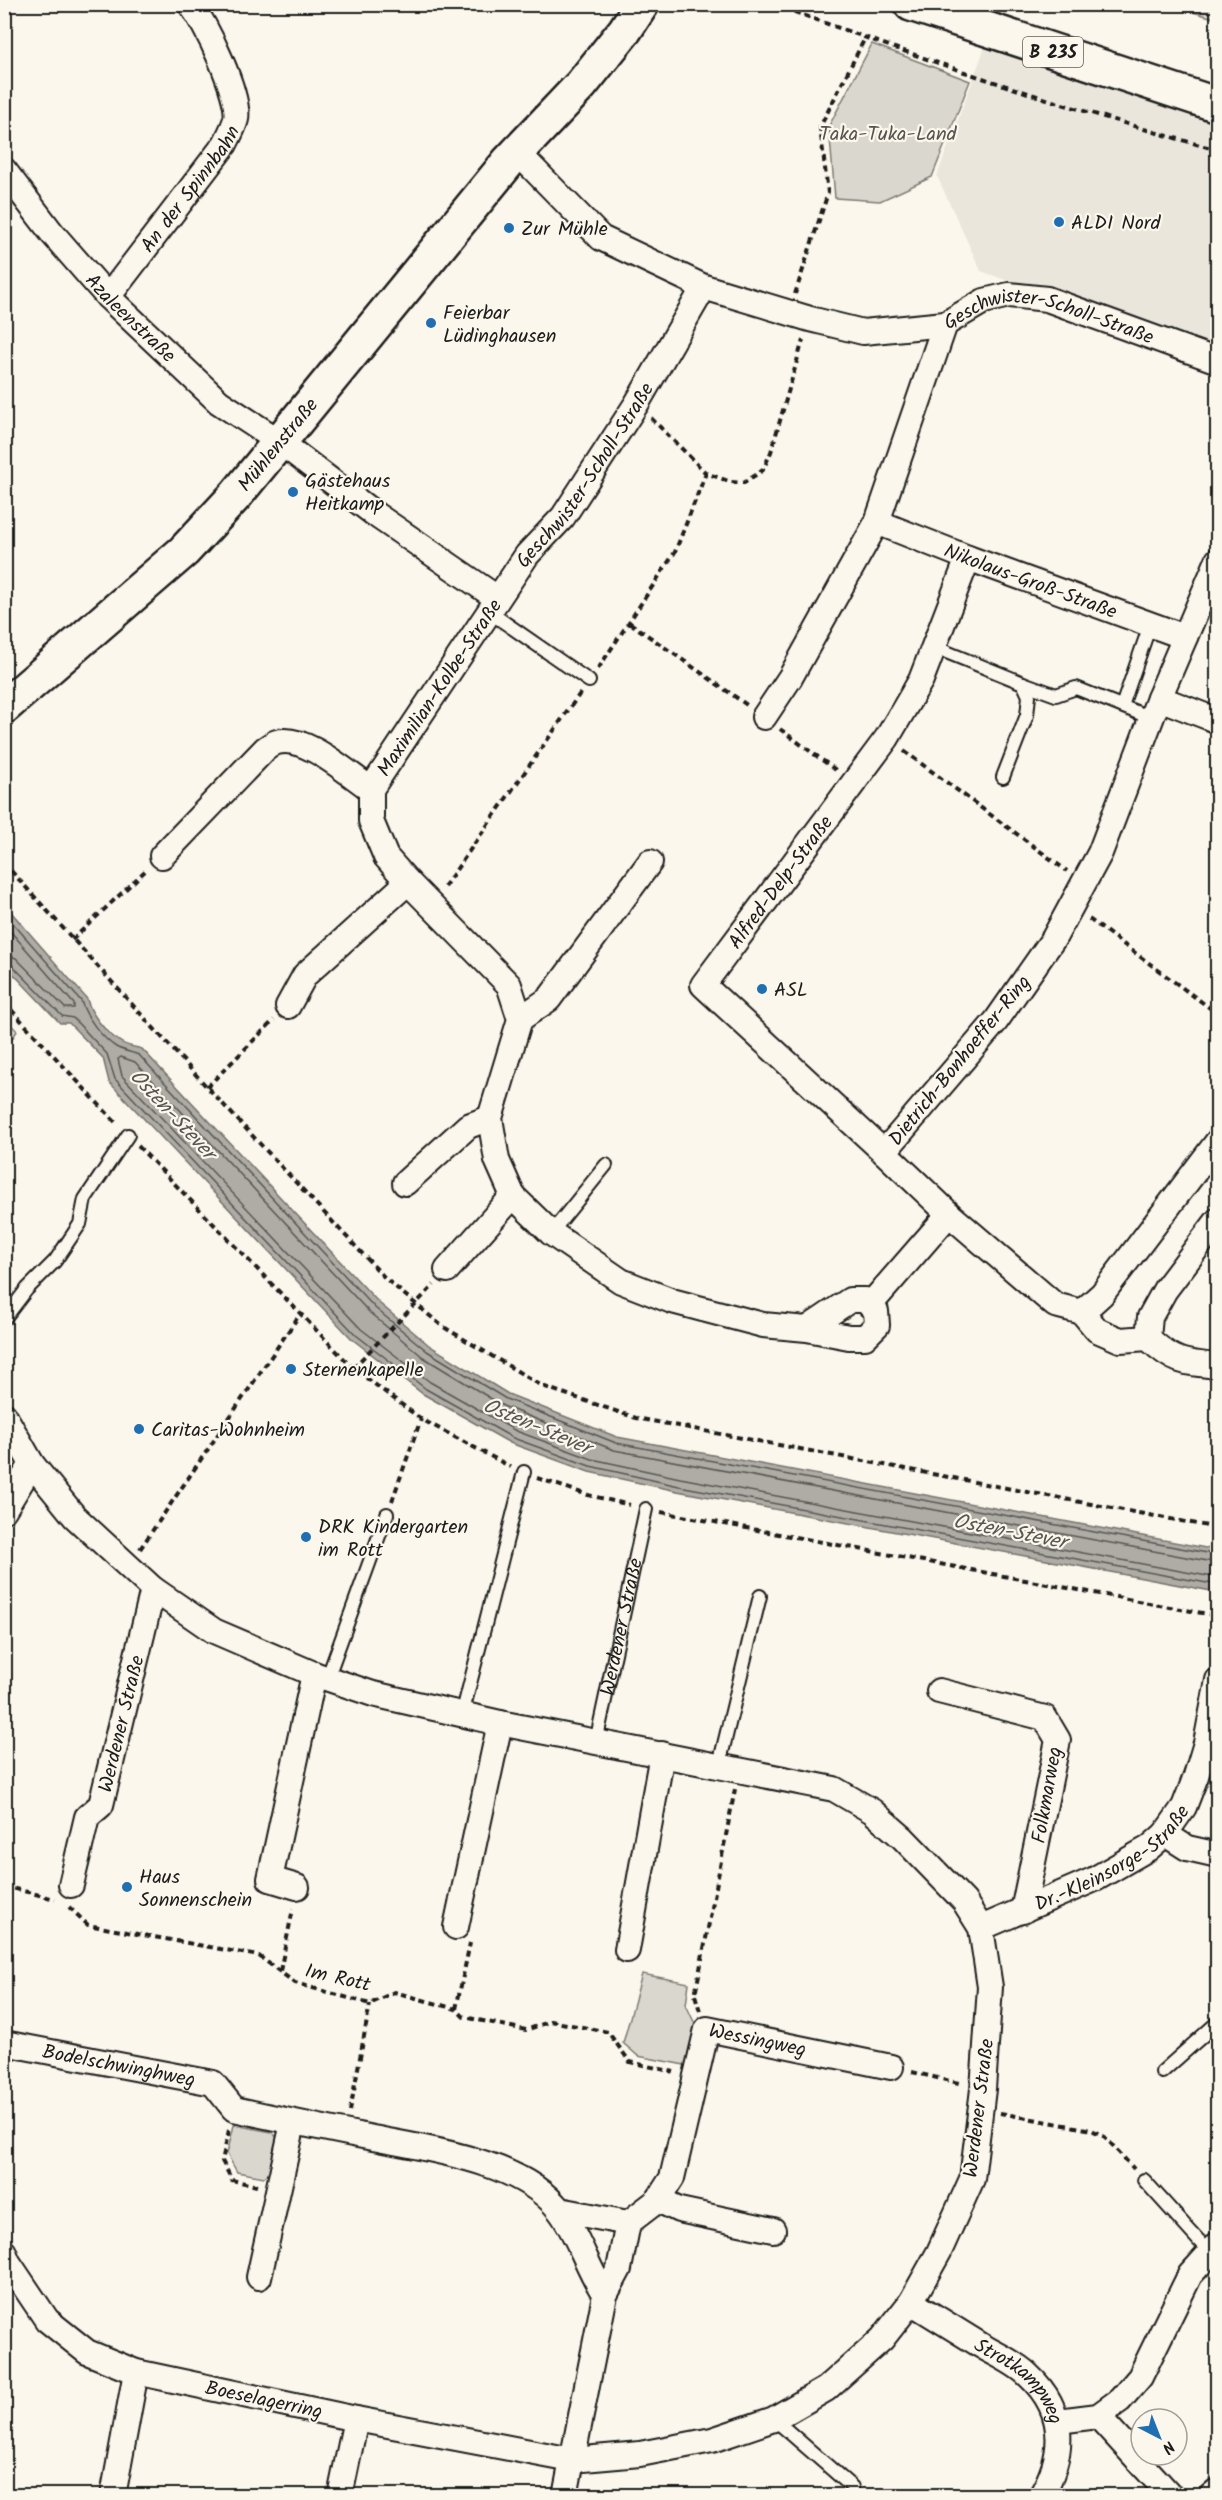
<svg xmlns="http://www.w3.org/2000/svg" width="1222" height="2500" viewBox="0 0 1222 2500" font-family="Kalam,sans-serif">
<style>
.built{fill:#eae6dc}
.green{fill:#dad7ce;stroke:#7b7a75;stroke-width:1.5}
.water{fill:#afaca5;stroke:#74726e;stroke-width:1.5}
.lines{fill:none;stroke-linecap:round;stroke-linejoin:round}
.shore{stroke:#575653;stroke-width:1.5}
.lane-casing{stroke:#1c1c1c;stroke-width:16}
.street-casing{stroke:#1c1c1c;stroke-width:28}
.secondary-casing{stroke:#1c1c1c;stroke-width:38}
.primary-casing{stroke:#1c1c1c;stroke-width:38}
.path{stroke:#1c1c1c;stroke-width:4;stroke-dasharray:6 4.5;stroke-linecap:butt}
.lane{stroke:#fbf7ec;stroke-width:12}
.street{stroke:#fbf7ec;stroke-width:24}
.secondary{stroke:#fbf7ec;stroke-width:33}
.primary{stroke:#fbf7ec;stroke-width:33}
.poi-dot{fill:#1f6fb2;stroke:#fbf7ec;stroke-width:2}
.labels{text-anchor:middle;stroke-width:4.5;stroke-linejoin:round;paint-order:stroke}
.shield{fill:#fbf7ec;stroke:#5f5e5a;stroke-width:1.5}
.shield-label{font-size:18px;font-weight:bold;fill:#1c1c1c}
.park-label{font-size:20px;fill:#555451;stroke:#fbf7ec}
.street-label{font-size:20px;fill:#1c1c1c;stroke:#fbf7ec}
.poi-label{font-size:20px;fill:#1c1c1c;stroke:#fbf7ec;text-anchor:start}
.water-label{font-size:21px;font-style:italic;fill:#575653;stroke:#fbf7ec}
</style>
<rect width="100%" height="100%" fill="#fbf7ec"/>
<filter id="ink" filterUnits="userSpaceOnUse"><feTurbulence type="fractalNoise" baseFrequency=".0167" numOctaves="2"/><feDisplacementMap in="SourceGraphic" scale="12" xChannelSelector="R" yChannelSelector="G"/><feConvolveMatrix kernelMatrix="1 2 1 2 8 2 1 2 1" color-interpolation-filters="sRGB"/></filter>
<g filter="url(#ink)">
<path class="built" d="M988,39L1217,112V358L981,271L937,176Z"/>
<path class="green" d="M1169,5H1217V19Z
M872,44L970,81L932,177L880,201L835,198L829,126Z
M5,1018L17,1031L5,1050Z
M642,1974L689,1983L686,2005L696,2026L690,2066L638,2056L623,2043Z
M234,2125L272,2132L278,2139L272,2171L264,2177L237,2172L227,2154Z"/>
<path class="water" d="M4,904L87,999C90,1013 106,1033 119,1041C125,1046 135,1047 142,1049L379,1303L430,1346L508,1394L617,1437L1217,1550V1592L677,1491L589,1472L510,1443L423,1394L352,1339L109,1082L103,1058L69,1023H60L5,965Z"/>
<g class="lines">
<path class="shore" d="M4,913L81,1001C86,1017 102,1038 116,1047C123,1051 132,1052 139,1055L375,1308L427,1351L506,1399L616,1443L1218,1555
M4,924L74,1004V1008H65L16,958L4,954
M4,962L11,964L62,1016L73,1018L107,1054L115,1079L356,1335L426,1389L513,1438L590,1466L679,1486L1218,1585
M1218,1563L614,1450L503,1406L423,1357L370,1313L135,1062L121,1057L118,1059L122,1076L361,1329L430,1382L516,1431L592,1459L680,1478L1218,1578"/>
<g class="lane-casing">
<g id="lane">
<path d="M488,611L589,681"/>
<path d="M934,647L1023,683L1029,696L1027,715L1003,777"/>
<path d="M1023,683L1056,695L1076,688L1151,718"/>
<path d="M1122,706L1150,625"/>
<path d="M551,1233L606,1165"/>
<path d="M4,1319L27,1289L55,1261L80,1224L85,1199L128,1135"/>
<path d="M327,1679L387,1514"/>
<path d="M462,1715L524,1472"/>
<path id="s1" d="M596,1742L646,1509"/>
<path d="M719,1765L760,1596"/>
<path d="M1162,2072L1218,2022"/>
<path d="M1144,2180L1209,2252"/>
<path d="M774,2419L852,2487"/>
</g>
</g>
<g class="street-casing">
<g id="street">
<path d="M517,152L601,238L704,287"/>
<path id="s2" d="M4,170L52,233L108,297L219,402L280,442L376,515L497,598"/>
<path id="s3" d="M108,297L225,144C229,136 234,127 236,119C241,97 205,21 190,4"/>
<path id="s4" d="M945,324L877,522L968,558L1185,637"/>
<path d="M1218,560L1159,698L1100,853L1054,938L996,1021L884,1152L949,1214L1055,1305L1082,1312L1097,1330L1120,1340L1148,1338C1173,1362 1183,1363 1218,1366"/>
<path d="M1159,698L1218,721"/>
<path d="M764,717L790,678L877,522"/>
<path d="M162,856L265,749C268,747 273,743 277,742C305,734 348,774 371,789"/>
<path d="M288,1006L305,975L408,882"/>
<path d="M520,1019L549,999L650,862"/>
<path id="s5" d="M884,1152L703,985L887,738L921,680L968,558"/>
<path d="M405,1183L468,1126L490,1118"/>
<path d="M447,1270L513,1196"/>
<path d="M870,1305L949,1214"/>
<path d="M1082,1312L1102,1294L1218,1141"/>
<path id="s6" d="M807,1329L850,1300H865L876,1311L877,1325L865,1337H849L807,1329L763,1325L672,1301L621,1281L551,1233L513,1196L497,1160L490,1118L520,1019L509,985L408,882L386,857L371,821V789L527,555L563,517L637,403L704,287L810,319L863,332L945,324L984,301L1009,295L1047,299L1218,361"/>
<path d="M1148,1338L1150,1317L1165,1290L1218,1220"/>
<path d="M4,1415L32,1464L75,1517L153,1589L214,1631L314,1674L373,1694L500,1723L834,1789L872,1811L903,1838L964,1901L981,1928L990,1987L983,2089L972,2179L939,2252L911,2302L882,2339L826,2389L774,2419L712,2440L640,2454L572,2460L356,2419L136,2372L87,2352L47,2320L8,2262L4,2252"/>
<path d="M4,1510L32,1464"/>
<path d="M939,1691L1045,1718L1058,1740L1023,1911"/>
<path d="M1165,1834L1187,1848L1218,1855"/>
<path id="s7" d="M71,1885L87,1817L101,1805L153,1589"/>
<path d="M297,1887L270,1879L314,1674"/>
<path d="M456,1927L500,1723"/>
<path id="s8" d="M981,1928L1095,1879L1149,1848L1165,1834L1184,1807L1196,1776L1206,1743L1218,1680"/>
<path d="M627,1950L662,1754"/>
<path id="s9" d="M4,2043L213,2083L234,2109C279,2119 323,2128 368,2137C426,2149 522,2160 560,2211C579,2236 587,2268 605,2295"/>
<path d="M658,2200L679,2210L773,2230"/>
<path d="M560,2210L628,2223"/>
<path d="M259,2277L293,2123"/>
<path id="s10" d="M911,2302C935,2317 958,2331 982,2346C997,2355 1016,2363 1028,2375C1066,2410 1066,2453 1041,2496"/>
<path d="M1098,2416L1171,2496"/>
<path d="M1058,2421L1098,2416L1120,2400L1140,2377L1190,2275L1218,2244"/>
<path d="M113,2496L136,2372"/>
<path d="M340,2496L356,2419"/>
<path id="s11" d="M565,2496L605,2295L619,2269L628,2223L658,2200L672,2178L707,2029L891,2067"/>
<path d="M1211,2496L1218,2490"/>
</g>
</g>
<g class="secondary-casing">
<g id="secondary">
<path id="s12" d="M4,707L184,551L236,495L509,161L581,85L625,30L642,4"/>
</g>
</g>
<g class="primary-casing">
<path id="primary" d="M911,4L1218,105"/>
</g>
<path class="path" d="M787,4L795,12C934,63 1075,111 1218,150
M4,11L12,4
M1211,185L1218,180
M795,294L828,193L820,127L865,38
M651,418L706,473
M630,623L747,705
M598,669L675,552L706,473L731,482L744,483L763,470L771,452L803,340
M780,729L837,771
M904,751L1067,871
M4,863L207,1087L386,1279L442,1326L542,1386L636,1418L1218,1528
M444,887L581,692
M1089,919L1218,1014
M72,940L146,870
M4,1002L118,1125
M207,1087L274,1020
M138,1146L353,1368L421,1419L511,1467
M353,1368L434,1285
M537,1478L588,1495L630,1505
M392,1501L421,1419
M661,1512L1218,1616
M140,1549L300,1314
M4,1886L55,1899
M69,1907L88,1925L259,1956L295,1983L370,2004L394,1992L456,2009L464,2017L526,2030L551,2021L608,2032L630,2062L674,2072
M280,1971L293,1909
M456,2009L470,1943
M700,2011L695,1995L735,1789
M912,2072L963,2084
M350,2111L370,2004
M1000,2113L1092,2130L1105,2137L1134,2169
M229,2130L222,2161L232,2180L257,2186"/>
<use href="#lane" class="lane"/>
<use href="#street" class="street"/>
<use href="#secondary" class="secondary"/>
<use href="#primary" class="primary"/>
</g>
</g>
<g class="poi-dot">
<circle cx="1059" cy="222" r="6"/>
<circle cx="509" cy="228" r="6"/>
<circle cx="431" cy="323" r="6"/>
<circle cx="293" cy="492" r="6"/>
<circle cx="762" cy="989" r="6"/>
<circle cx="291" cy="1369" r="6"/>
<circle cx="139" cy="1429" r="6"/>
<circle cx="306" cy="1537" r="6"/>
<circle cx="127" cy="1887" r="6"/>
</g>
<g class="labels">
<rect class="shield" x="1023" y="37" width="60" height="30" rx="4.5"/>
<g class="shield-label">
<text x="1053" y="58">B 235</text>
</g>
<g class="park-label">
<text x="888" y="140">Taka-Tuka-Land</text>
</g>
<g class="street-label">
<text dy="7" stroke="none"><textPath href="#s3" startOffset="136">An der Spinnbahn</textPath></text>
<text dy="7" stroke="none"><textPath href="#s2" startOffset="195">Azaleenstraße</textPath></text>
<text dy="7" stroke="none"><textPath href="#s6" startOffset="1935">Geschwister-Scholl-Straße</textPath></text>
<text dy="7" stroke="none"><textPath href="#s12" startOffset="380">Mühlenstraße</textPath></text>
<text dy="7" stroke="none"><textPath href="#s6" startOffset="1353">Geschwister-Scholl-Straße</textPath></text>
<text dy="7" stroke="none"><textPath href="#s4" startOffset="374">Nikolaus-Groß-Straße</textPath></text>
<text dy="7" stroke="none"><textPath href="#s6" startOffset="1095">Maximilian-Kolbe-Straße</textPath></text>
<text dy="7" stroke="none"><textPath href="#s5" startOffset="375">Alfred-Delp-Straße</textPath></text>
<text transform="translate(959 1060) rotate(-51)" y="7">Dietrich-Bonhoeffer-Ring</text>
<text dy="7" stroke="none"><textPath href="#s1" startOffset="118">Werdener Straße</textPath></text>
<text dy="7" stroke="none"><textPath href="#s7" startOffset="172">Werdener Straße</textPath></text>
<text transform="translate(1046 1795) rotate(-80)" y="7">Folkmarweg</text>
<text dy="7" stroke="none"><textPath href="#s8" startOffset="150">Dr.-Kleinsorge-Straße</textPath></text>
<text transform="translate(338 1977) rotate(13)" y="7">Im Rott</text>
<text dy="7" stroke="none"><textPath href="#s11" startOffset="550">Wessingweg</textPath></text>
<text dy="7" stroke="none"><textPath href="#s9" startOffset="117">Bodelschwinghweg</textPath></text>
<text transform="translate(978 2108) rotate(-83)" y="7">Werdener Straße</text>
<text dy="7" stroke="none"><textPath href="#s10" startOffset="136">Strotkampweg</textPath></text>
<text transform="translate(264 2399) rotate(12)" y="7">Boeselagerring</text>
</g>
<g class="poi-label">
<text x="1071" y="229">ALDI Nord</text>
<text x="521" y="235">Zur Mühle</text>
<text x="443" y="319">Feierbar<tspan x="443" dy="23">Lüdinghausen</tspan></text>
<text x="305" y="487">Gästehaus<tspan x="305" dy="23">Heitkamp</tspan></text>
<text x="774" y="996">ASL</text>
<text x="303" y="1376">Sternenkapelle</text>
<text x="151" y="1436">Caritas-Wohnheim</text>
<text x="318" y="1533">DRK Kindergarten<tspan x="318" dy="23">im Rott</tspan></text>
<text x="139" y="1883">Haus<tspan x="139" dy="23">Sonnenschein</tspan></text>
</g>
<g class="water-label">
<text transform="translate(173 1114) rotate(47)" y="7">Osten-Stever</text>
<text transform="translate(537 1426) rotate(23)" y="7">Osten-Stever</text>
<text transform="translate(1010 1531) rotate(11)" y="7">Osten-Stever</text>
</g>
</g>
<rect width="1222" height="2500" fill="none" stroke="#fbf7ec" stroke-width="24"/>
<rect x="12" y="12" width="1198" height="2476" fill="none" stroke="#1c1c1c" stroke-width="2" filter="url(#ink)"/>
<g transform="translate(1159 2437) rotate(138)"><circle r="28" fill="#fbf7ec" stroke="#a29f99" stroke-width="1.5"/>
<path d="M0-4.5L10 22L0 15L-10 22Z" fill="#1f6fb2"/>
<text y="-9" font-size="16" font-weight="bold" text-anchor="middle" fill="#1c1c1c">N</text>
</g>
</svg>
